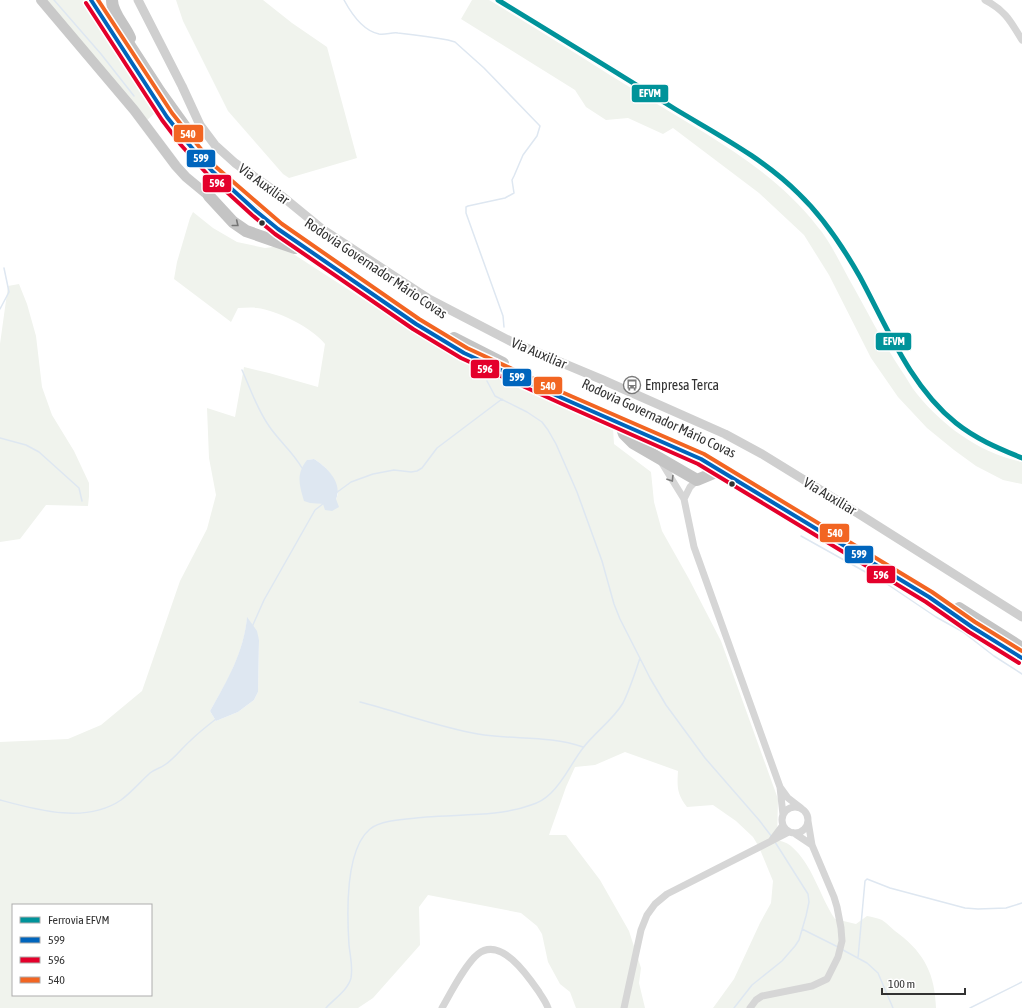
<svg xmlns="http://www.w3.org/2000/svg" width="1022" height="1008" viewBox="0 0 1022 1008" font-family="'Asap Condensed',sans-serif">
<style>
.green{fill:#f0f3ed;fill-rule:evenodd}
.water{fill:#dee7f1}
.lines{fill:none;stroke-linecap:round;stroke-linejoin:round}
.stream{stroke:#dee7f1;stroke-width:1.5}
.street{stroke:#d6d6d6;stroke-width:7}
.secondary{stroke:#cfcfcf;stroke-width:9}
.primary{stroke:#c9c9c9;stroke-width:10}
.highway{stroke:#c4c4c4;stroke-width:12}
.bus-1-casing{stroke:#fff;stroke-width:7}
.bus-2-casing{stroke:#fff;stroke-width:7}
.bus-3-casing{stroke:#fff;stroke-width:7}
.bus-1{stroke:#0065bd;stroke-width:4}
.bus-2{stroke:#e4002b;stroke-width:4}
.bus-3{stroke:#f26522;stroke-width:4}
.rail-1-casing{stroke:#fff;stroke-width:8}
.rail-1{stroke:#00939a;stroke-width:5}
.oneway{stroke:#747474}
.oneway2{stroke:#7c7c7c}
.bus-dot{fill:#323232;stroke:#fff;stroke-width:1.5}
.labels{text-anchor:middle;stroke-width:4;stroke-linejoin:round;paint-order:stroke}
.street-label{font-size:14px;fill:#323232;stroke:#fff}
.poi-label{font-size:14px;fill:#323232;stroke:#fff;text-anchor:start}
.line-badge{stroke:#fff;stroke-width:1.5}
.badge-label{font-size:11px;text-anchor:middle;font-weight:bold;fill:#fff}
</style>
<rect width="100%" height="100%" fill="#fff"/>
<path class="green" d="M47,0H85L155,113L146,121Z
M176,0H263L292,23L327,47L357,158L289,178L283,174L228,111L183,21Z
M472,0H489C541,31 592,64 644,96C705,134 772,168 817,226C830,241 839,261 849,279C866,309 882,341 901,370C907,378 911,387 917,394C944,427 980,453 1022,462V484L1003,480L976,466L954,450L927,428L898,397L871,358L829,275L804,235L759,193L673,128L663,134L628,118L606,120L586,107L575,90L461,19Z
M193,212L213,228L237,242L265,248L281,246L417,334L613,428L614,444L651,472L654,502L662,531L689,579L721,641L778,799L777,840C781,841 788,843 791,846C813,865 819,895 835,919L856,924L867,916C872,917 878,918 882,920C888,924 893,930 899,934C925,954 935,975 936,1008H713L734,979L760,923L771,903L773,881L759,847L753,837L736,821L713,805L687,807C677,794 677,787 678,771L625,752L595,765L575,767L566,787L549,835H566L600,880L629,931L641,968L639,983L645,1008H576L570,992L560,984L548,962L542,934L537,926L521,913L428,895L419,907L420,945L373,998L358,1008H0V742L68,739L101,725L142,691L180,581L207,529L216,495L209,458L207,408L235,417L244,367L269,373L318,387L325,344C313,328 276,310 257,308C251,307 244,308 238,308L231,322L174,279L177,262L190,218ZM314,459C330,469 333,476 338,494L336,499L323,504L317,503L307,460ZM247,618L259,640L258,692L254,700L238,712L216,721L210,711C227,682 244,652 247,618ZM13,905H151V995H13Z
M19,284L27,304L36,336L42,387L52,415L74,451L89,483V496L88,506L46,505L20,539L0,542V344L8,286Z"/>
<path class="water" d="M314,459C327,467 343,483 336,499L339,507L332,511L325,510L323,504L310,503L304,501C299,484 296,474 307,460Z
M247,617L257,631L259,640L258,692L254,700L238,712L216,721L210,711C227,681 244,652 247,617Z"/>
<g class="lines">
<path class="stream" d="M54,0L101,54L134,96
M344,0C351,13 363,31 379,34C386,35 392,32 398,33C415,35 431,37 448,40L455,42L484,68L540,126L537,136L523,155L514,176L512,180L514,193L505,198L468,206L466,207V213L503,316L504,327
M0,309L9,292L4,268
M242,370C250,388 257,409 269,426C279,441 293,452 302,468
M487,381L495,396L527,412L542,422L548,430L556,444L577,492L602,561L614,604L620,619L650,678L666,705L705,758L759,820L772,837
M0,438L26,445L39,452L79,488L82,501
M336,493L351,482L373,474L394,470L411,472L417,471L422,468L437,448L502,399
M801,536L887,584L936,617L963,632L994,656L1022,674
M252,627L264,600L315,510L324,503
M360,702C399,712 438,727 478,734C513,740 549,735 583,747
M0,800C37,810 86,824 121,800C132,792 140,782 150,773C155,769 161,768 166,764C175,758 182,748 190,741C198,733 207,726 216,719
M802,929L838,947
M843,950L867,963L878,973L893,1008
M858,958L865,881L867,879L890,888L965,908L978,909L1006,908L1022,903
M326,1008C334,999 348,990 351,978C353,967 350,955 349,945C347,914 345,850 370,829C381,819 411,819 426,817C459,814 499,817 531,805C538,803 546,798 551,793C564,781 572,762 583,748C594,733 613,720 623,703C630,689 635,673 640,658
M734,1008L752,985L782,961L795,946L799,940L806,916L809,902L808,894L775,842
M970,1008L1022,982"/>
<path class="street" d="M985,0C1005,10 1011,22 1022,40
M660,460L684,499L694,547L780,787L783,815
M684,499L690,487L697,480
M780,787L788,798L801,808
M782 820a13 13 0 1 1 26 0a13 13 0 1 1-26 0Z
M794,833L812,845
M771,841L783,825
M442,1008C450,994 466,963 478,954C501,936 528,976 539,992C542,997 546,1002 548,1008
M624,1008L641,930L647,915L655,904L667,894L789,832
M750,1008L756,1000L762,996L812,986L827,979L838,957L842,941L841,928L837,907L834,897L812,845L808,821"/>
<path class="secondary" d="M138,0L182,86L200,125L215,145L235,163L283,197L322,229L429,299L512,342L603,380L725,434L762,454L840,502L1022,617"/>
<path class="primary" d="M41,0L134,110L176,166L186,177L209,196"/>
<path class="highway" d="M91,0L167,117L186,141L212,171L256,211L278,229L416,324L464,353L562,398L701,459L721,470L929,597L972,627L1022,658
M112,0C112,14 125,25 130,38
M121,32L160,92L188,131
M209,196L233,222L246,231L295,248
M454,338L503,363
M620,423L624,434L633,443L697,480L721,470
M959,608L1022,648"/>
<g class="bus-1-casing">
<path id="bus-1" d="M91,0L167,117L186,141L212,171L256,211L278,229L416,324L464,353L562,398L701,459L929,597L972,627L1022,658"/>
</g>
<g class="bus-2-casing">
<path id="bus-2" d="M86,3L162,120L181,145L208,175L252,215L275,234L413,329L461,358L560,403L698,464L926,602L969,632L1019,663"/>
</g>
<g class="bus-3-casing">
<path id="bus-3" d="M98,0L172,113L191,137L216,167L282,224L419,319L467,348L564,393L704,454L932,592L975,622L1022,651"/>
</g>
<use href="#bus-1" class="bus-1"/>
<use href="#bus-2" class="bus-2"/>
<use href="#bus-3" class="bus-3"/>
<g class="rail-1-casing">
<path id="rail-1" d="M498,0C557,36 616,72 675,109C718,135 763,158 799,194C824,218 843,247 860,277C887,327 910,386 956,423C976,439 998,448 1022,458"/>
</g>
<use href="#rail-1" class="rail-1"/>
</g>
<defs><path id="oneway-chevron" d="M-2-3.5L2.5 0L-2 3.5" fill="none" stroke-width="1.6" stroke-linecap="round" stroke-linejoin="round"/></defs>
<use class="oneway" href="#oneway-chevron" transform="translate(236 224) rotate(39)"/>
<use class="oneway2" href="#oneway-chevron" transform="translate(671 479) rotate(58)"/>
<defs>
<g id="bus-ring" transform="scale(0.9)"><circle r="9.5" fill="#fff" stroke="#7a7a7a" stroke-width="1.5"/><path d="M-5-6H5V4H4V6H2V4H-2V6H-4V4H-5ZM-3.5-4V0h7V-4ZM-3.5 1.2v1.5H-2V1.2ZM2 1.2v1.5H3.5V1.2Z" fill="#7a7a7a"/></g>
</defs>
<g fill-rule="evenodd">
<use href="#bus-ring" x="632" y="385"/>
</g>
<g class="bus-dot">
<circle cx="262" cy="223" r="3.5"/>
<circle cx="732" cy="484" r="3.5"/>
</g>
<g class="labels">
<g class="street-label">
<text transform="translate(264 184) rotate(36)" y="5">Via Auxiliar</text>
<text transform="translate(376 268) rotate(34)" y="5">Rodovia Governador Mário Covas</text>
<text transform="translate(539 353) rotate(23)" y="5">Via Auxiliar</text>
<text transform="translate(659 418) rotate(25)" y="5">Rodovia Governador Mário Covas</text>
<text transform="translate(830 496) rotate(31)" y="5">Via Auxiliar</text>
</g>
<g class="poi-label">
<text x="645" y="390">Empresa Terca</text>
</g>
</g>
<g class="line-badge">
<rect x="631" y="84" width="38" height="19" rx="4" fill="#00939a"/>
<rect x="173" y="124" width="31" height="19" rx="4" fill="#f26522"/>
<rect x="186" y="149" width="30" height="19" rx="4" fill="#0065bd"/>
<rect x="202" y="174" width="30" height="19" rx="4" fill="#e4002b"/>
<rect x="875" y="332" width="37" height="19" rx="4" fill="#00939a"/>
<rect x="470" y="359" width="30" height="20" rx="4" fill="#e4002b"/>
<rect x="502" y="368" width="30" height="19" rx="4" fill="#0065bd"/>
<rect x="533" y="376" width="30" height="19" rx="4" fill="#f26522"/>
<rect x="819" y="523" width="31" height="20" rx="4" fill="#f26522"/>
<rect x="844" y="545" width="30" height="19" rx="4" fill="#0065bd"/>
<rect x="866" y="565" width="30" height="19" rx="4" fill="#e4002b"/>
</g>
<g class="badge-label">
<text x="650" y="97">EFVM</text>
<text x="188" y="138">540</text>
<text x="201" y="162">599</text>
<text x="217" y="187">596</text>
<text x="894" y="345">EFVM</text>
<text x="485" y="373">596</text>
<text x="517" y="381">599</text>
<text x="548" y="390">540</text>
<text x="835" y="537">540</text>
<text x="859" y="558">599</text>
<text x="881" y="579">596</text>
</g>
<rect x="12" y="904" width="140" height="92" fill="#ffffff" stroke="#adadad"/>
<rect x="20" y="917" width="20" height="6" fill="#00939a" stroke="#adadad"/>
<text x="48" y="924" font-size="12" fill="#323232">Ferrovia EFVM</text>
<rect x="20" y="937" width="20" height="6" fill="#0065bd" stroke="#adadad"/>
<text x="48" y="944" font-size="12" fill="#323232">599</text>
<rect x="20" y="957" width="20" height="6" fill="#e4002b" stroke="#adadad"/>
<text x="48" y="964" font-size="12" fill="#323232">596</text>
<rect x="20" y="977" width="20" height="6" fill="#f26522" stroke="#adadad"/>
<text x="48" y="984" font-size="12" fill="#323232">540</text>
<path d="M882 988v6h83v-6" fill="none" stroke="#323232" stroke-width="2"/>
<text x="888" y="988" font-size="12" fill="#323232" stroke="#ffffff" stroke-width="3" paint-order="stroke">100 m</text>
</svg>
